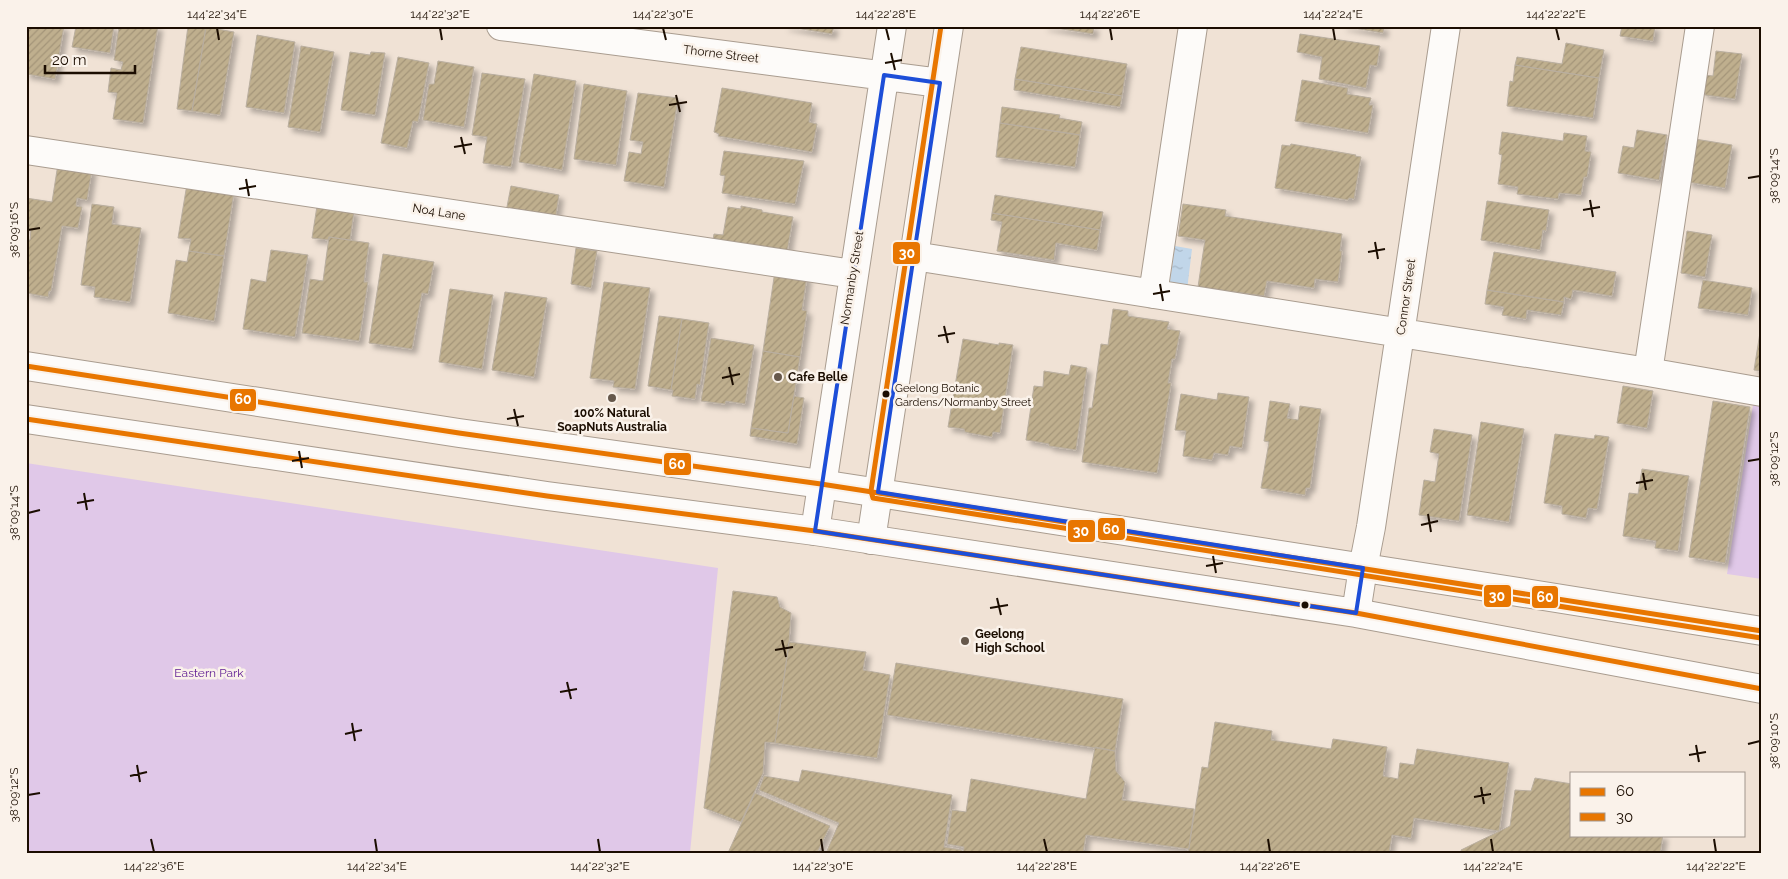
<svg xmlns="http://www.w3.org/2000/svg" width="1788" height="879" viewBox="0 0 1788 879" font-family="Raleway,sans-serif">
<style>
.green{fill:#e0c8e8}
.water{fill:url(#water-ripples)}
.building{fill:url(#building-hatch);stroke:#b9ae9f;filter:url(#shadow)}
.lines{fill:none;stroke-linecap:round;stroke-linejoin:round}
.minor-casing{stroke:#a99c8f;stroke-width:30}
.major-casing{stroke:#a99c8f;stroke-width:30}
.minor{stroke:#fdfbf9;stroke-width:28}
.major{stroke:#fdfbf9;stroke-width:28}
.bus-1-casing{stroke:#faf2ea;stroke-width:9}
.bus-2-casing{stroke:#faf2ea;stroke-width:9}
.bus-1{stroke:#e87600;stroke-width:5}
.bus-2{stroke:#e87600;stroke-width:5}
.marked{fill:none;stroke:#1d4ed8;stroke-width:4;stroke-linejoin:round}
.ticks{fill:none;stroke:#1b0d01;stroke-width:2}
.poi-dot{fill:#66584b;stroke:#faf2ea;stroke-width:2}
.bus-dot{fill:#1b0d01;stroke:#faf2ea;stroke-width:2}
.labels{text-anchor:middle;stroke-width:5;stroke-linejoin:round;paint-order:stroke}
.bus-label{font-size:11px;fill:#1b0d01;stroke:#faf2ea;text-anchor:start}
.street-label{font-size:12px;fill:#1b0d01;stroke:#faf2ea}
.poi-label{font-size:12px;font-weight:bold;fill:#1b0d01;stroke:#faf2ea;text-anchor:start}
.park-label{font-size:12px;fill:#621f94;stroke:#faf2ea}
.line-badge{stroke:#faf2ea;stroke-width:2}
.badge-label{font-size:14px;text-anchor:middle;font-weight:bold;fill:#fff}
.neatline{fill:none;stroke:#1b0d01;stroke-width:2}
.ticks-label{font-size:12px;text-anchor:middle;fill:#1b0d01}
</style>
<defs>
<pattern id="water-ripples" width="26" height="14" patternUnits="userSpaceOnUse" patternTransform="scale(1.25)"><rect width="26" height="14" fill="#c1d6e9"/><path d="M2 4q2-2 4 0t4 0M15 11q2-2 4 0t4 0" fill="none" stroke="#a5b6c6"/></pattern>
<pattern id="building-hatch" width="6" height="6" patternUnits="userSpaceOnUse" patternTransform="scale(1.25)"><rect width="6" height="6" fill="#bfaf8e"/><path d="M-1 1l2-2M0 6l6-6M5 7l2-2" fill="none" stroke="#a49579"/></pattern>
<filter id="shadow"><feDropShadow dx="4.5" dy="4.5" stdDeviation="2.5" flood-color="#0004"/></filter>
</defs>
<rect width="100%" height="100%" fill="#f0e2d5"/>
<path class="green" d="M1753,405L1762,407V579L1727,574Z
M26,463L718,568L690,853H26Z"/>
<path class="water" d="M1175,246L1192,249L1187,290L1169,288Z"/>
<path class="building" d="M26,26H64L55,79L26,74Z
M76,26H114L110,53L72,47Z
M119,26H158L143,123L113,119L117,93L108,92L111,68L121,70L123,62L114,60Z
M188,26L206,27L192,111L177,109Z
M784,26H834L832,34Z
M1043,26H1094L1093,34Z
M1342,26H1384L1383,33Z
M1622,26H1655L1653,41L1620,36Z
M206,27L234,32L220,115L192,111Z
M1300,34L1380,46L1377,66L1370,65L1366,88L1319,79L1322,57L1297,52Z
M257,35L295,42L284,113L246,107Z
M1566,43L1604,50L1599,78L1515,65L1517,57L1562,64Z
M301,46L334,52L320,132L288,127Z
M1021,47L1127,64L1122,96L1015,79Z
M1716,51L1742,54L1735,99L1705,95V93L1702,92L1704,75L1713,76Z
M350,52L370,55L371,52L385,53L375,115L341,110Z
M398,57L429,63L418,122L413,121L407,148L381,143Z
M438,61L474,67L464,127L423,120L429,84H434Z
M1515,65L1599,78L1593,118L1507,106L1510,81L1513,82Z
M482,73L525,79L511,167L483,163L487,137L472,135Z
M534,74L576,81L562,170L519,162Z
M1015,79L1122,96L1120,107L1014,90Z
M1302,80L1348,88L1347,94L1371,98L1369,105H1373L1368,133L1295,121Z
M584,84L627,91L616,165L574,159Z
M722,88L812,103L809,122L817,124L812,152L718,136L719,134L714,132Z
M638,93L678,98L664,187L624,181L629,152L641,154L643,142L630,140Z
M1002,107L1060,115L1059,118L1082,122L1080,135L1000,123Z
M1000,123L1080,135L1075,167L996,157Z
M1637,130L1667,135L1659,180L1618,173L1623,146L1634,148Z
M1502,132L1563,141L1564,133L1587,136L1585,151L1591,152L1587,177H1584L1581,195L1559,193L1558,199L1517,194L1518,187L1498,184L1502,155L1499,154Z
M1695,139L1732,145L1725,188L1687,182Z
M1291,144L1356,155L1355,156L1361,157L1354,199L1349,198L1348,200L1275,188L1282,145L1290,146Z
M724,151L804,161L795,204L722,193L725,176L720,175Z
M58,164L92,169L87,200L77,198L76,206L82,207L78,228L62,226L51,291H49L48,297L26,293V240H30L31,229H26V198L52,202Z
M187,184L234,192L224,256L189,251L191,239L178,238Z
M511,186L559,195L555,221L506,212Z
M995,195L1103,212L1100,230L992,213Z
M1487,201L1549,210L1546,231L1543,230L1540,250L1481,240Z
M92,204L114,207L112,224L141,228L130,302L94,297L95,287L81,285Z
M1183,204L1226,210L1225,216L1342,234L1340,251H1342L1338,282L1315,279L1314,288L1267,281L1264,296L1198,287L1205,240L1178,236Z
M317,206L354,211L350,240L329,237V240L312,238Z
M741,206L762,210V212L793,217L786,258L712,246L714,234L723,235L728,207L741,209Z
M992,213L1100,230L1097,250L1056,243L1054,260L997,251L1002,222L991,220Z
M1687,231L1712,235L1705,277L1681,273Z
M329,237L369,243L364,282H368L359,341L302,333L310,279L323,281Z
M576,248L597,251L591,288L571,284Z
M271,250L308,255L295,337L243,329L251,279L266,282Z
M189,251L224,256L214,321L168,313L176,260L187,262Z
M1494,252L1616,272L1612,296L1573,290L1571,299L1564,297V302L1487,290Z
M383,254L434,262L428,294L422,293L412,349L369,343Z
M775,271L807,276L802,310L807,311L800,357L763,351Z
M1703,280L1752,288L1748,315L1698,308Z
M604,282L650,288L635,389L613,387L614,381L590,378Z
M450,289L493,295L482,369L439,362Z
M1487,290L1564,302L1561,315L1527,310L1526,319L1502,315L1504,307L1485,304Z
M505,292L547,298L534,377L492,370Z
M1113,309L1128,311V316L1169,322L1167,329L1180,331L1175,359H1172L1168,383H1171L1157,473L1082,462L1089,408H1092L1101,344L1108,345Z
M659,316L682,319L671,390L648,386Z
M682,319L709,323L700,385L697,384L695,399L672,396L673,390H671Z
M1762,320V371L1754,370Z
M711,338L754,345L745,404L726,401L725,404L701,401Z
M963,339L999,345V343L1013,345L1000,433L993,432L992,437L969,433L965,432L964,429L948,427Z
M763,351L800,357L788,433L751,428Z
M1071,365L1087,368L1076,450L1049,446V444L1026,440L1034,386L1043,387L1044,371L1069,375Z
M1623,386L1653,391L1647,428L1617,423Z
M1218,393L1249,397L1242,448L1230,446L1228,455L1214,453L1212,460L1183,456L1186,431L1175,430L1181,394L1217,400Z
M794,396L804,398L797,444L750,436L751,428L788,433Z
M1270,401L1290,404L1287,418L1298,420L1300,406L1321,409L1310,488H1306L1305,495L1261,488L1269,442L1264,441Z
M1713,401L1750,407L1725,563L1689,557Z
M1481,422L1524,429L1509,522L1467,515Z
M1434,429L1472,435L1459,521L1419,515L1424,480L1435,482L1439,454L1430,452Z
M1555,434L1594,439L1595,435L1609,437L1597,509L1588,508L1586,518L1562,514V506L1544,503Z
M1642,469L1689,476L1678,551L1655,548L1656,541L1623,536L1629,493L1638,494Z
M733,591L777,597L780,607L791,613L789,642L775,743L765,742L763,773L741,822L704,808Z
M789,642L866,652L863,670L890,675L877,758L775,743Z
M896,663L1123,699L1115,751L887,715Z
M1215,722L1272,731L1271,740L1331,749L1333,739L1387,747L1383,776L1398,779L1400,763L1414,765L1417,749L1509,763L1499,831L1414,818L1411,838L1392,835L1389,853H1188L1202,767L1208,768Z
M1095,747L1115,751L1116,771L1125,782L1122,800L1194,809L1189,849L1086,835L1083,853H963L964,847L947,844L952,810L966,812L971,779L1086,799Z
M802,770L952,795L944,847L962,850L961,853H826L839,823L759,790L764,776L799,782Z
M1535,778L1572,784V835H1663L1660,853H1462L1461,850L1510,826L1515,790L1531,791Z
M755,793L830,826L817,853H728Z"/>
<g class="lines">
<g class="minor-casing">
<path id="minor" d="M501,26L940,83
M26,150L853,274
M914,256L1648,372L1762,392
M1153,294L1193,26
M1648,372L1700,26
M815,531L892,26
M871,540L949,26
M1363,568L1371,527L1400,334L1446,26"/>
</g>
<g class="major-casing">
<path id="major" d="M26,366L459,433L821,484L1487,587L1762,631
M26,419L547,496L815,531L1356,613L1762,689
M1356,613L1363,568"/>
</g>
<use href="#minor" class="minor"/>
<use href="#major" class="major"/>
<g class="bus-1-casing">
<path id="bus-1" d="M26,366L459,433L821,484L1762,631
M26,419L547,496L815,531L1356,613L1762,689"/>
</g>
<g class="bus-2-casing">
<path id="bus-2" d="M941,26L871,491L873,498L1761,638"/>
</g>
<use href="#bus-1" class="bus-1"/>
<use href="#bus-2" class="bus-2"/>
</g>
<path class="marked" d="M884,75L940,83L878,492L1363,568L1356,613L815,531Z"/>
<path class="ticks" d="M217,28L219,40M440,28L442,40M663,28L666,40M886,28L889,40M1110,28L1112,40M1333,28L1335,40M1556,28L1559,40M891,53L895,70M885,63L902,60M676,95L680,112M669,105L687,102M461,137L465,154M454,147L472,144M1748,178L1760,176M246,179L249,196M239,189L256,186M1590,200L1593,217M1583,210L1600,207M28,230L40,228M1375,242L1378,259M1368,252L1385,249M1160,284L1163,301M1153,294L1170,291M944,326L948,343M938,336L955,333M729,367L733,385M722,378L740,374M514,409L518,426M507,419L524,416M299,451L302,468M292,461L309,458M1748,461L1760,459M1643,473L1646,490M1636,483L1653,480M84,493L87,510M77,503L94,500M28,513L40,510M1428,514L1431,532M1421,525L1438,521M1213,556L1216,573M1206,566L1223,563M997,598L1001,615M990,608L1008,605M782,640L786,657M775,650L793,647M567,682L571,699M560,692L577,689M352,723L355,741M345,734L362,730M1748,744L1760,741M1696,745L1699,762M1689,755L1706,752M137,765L140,782M130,776L147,772M1481,787L1484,804M28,795L40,793M1474,797L1491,794M151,839L154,852M375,839L377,852M598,839L600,852M821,839L823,852M1044,839L1047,852M1268,839L1270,852M1491,839L1493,852M1714,839L1716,852"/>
<g class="poi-dot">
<circle cx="778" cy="377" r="5"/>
<circle cx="612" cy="398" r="5"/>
<circle cx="965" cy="641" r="5"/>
</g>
<g class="bus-dot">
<circle cx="886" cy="394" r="4.5"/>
<circle cx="1305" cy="605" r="4.5"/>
</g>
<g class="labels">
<g class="bus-label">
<text x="895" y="392">Geelong Botanic<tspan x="895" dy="14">Gardens/Normanby Street</tspan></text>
</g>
<g class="street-label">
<text transform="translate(721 54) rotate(7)" y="4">Thorne Street</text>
<text transform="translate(439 212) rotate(9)" y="4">No4 Lane</text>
<text transform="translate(852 278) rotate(-81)" y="4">Normanby Street</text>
<text transform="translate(1406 297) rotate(-82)" y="4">Connor Street</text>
</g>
<g class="poi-label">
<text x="788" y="381">Cafe Belle</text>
<text x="612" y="417" text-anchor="middle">100% Natural<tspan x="612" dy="14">SoapNuts Australia</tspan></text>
<text x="975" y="638">Geelong<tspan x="975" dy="14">High School</tspan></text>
</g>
<g class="park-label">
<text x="209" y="677">Eastern Park</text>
</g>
</g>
<g class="line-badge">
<rect x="892" y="241" width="29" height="24" rx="5" fill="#e87600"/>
<rect x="229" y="388" width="28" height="24" rx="5" fill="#e87600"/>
<rect x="663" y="452" width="29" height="24" rx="5" fill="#e87600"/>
<rect x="1097" y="517" width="29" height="24" rx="5" fill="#e87600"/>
<rect x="1067" y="519" width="29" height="24" rx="5" fill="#e87600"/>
<rect x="1483" y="584" width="29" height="24" rx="5" fill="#e87600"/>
<rect x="1531" y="585" width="28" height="24" rx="5" fill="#e87600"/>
</g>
<g class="badge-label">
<text x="907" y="258">30</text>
<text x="243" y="404">60</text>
<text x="677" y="469">60</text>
<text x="1111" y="534">60</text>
<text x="1081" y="536">30</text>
<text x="1497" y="601">30</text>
<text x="1545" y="602">60</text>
</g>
<rect width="1788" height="879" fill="none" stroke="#faf2ea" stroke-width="55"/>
<rect x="1570" y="772" width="175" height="65" fill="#faf2ea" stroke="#a1968d"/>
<rect x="1580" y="788" width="25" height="8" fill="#e87600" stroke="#a1968d"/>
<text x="1616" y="796" font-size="15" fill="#1b0d01">60</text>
<rect x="1580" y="813" width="25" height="8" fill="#e87600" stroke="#a1968d"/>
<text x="1616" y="822" font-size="15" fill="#1b0d01">30</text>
<path d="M45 65v8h90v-8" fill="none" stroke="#1b0d01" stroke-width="2.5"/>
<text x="52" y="65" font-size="15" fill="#1b0d01" stroke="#faf2ea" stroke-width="4" paint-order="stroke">20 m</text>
<rect x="28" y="28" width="1732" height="824" class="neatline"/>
<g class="ticks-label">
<text x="217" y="18">144°22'34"E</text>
<text x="440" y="18">144°22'32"E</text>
<text x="663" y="18">144°22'30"E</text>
<text x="886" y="18">144°22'28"E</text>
<text x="1110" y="18">144°22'26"E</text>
<text x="1333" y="18">144°22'24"E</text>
<text x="1556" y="18">144°22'22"E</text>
<text transform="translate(1774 176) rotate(-90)" y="4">38°09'14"S</text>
<text transform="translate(14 230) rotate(-90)" y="4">38°09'16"S</text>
<text transform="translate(1774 459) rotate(-90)" y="4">38°09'12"S</text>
<text transform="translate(14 513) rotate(-90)" y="4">38°09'14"S</text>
<text transform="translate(1774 741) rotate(-90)" y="4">38°09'10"S</text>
<text transform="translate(14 795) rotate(-90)" y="4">38°09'12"S</text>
<text x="154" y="870">144°22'36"E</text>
<text x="377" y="870">144°22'34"E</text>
<text x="600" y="870">144°22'32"E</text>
<text x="823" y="870">144°22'30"E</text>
<text x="1047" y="870">144°22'28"E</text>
<text x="1270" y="870">144°22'26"E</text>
<text x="1493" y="870">144°22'24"E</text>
<text x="1716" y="870">144°22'22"E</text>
</g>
</svg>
